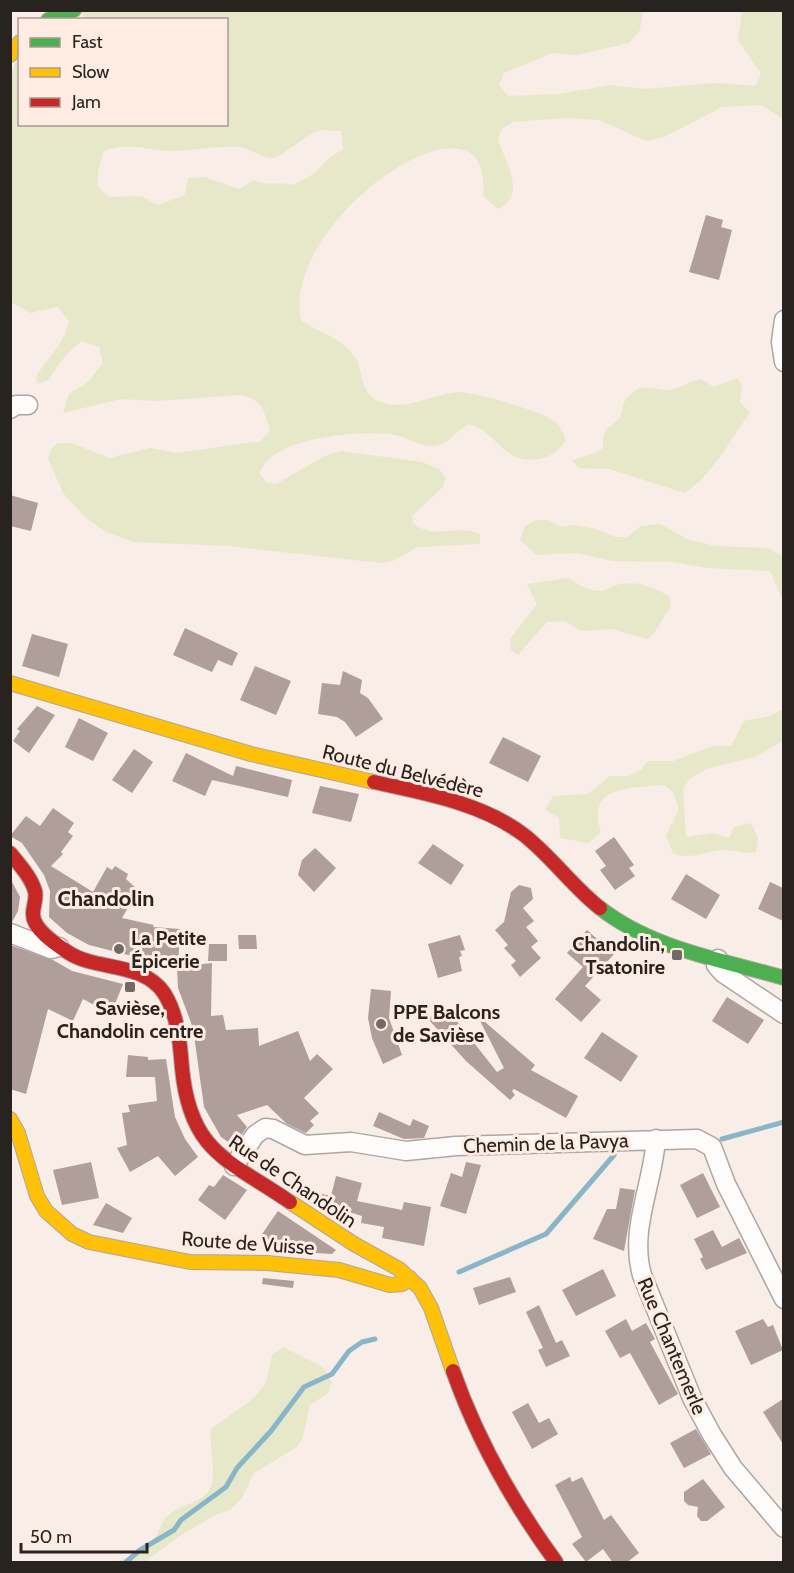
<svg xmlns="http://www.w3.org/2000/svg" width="794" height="1573" viewBox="0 0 794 1573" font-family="Cabin,sans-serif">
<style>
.green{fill:#e7e8c9;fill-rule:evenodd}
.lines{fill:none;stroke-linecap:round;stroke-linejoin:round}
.stream{stroke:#88b5c8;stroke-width:5}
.building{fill:#af9e99}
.street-casing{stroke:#aea6a2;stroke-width:21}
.fast-casing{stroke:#aea6a2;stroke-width:16}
.slow-casing{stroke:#aea6a2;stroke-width:16}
.jam-casing{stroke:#aea6a2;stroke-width:16}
.street{stroke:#fefcfb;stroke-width:18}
.fast{stroke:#4caf50;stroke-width:14}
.slow{stroke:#ffc107;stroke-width:14}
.jam{stroke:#c62828;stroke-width:14}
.poi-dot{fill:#716a65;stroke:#feebe1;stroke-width:2}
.labels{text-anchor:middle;stroke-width:6;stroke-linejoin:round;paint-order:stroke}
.street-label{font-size:20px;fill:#29231f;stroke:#feebe1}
.poi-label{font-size:20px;font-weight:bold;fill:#29231f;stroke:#feebe1;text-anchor:start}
.quarter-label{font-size:22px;font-weight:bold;fill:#29231f;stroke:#feebe1}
</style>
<rect width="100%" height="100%" fill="#f8ede7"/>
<path class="green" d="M643,10L640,30L629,43L577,55L553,53L504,73L499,85L508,96L558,94L611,85L645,89L715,83L755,86L761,74L738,40L742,11H783V119L761,105L722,107L664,137L646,141L599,120L564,118L513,122L502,129L498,139C505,163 528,194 498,209L483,196C495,71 279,220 301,320C320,334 343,337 356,359C364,374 359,391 378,401C402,413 432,394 458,392C474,392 542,411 554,421C561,426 563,432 566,440C560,450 551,457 539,459C502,465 498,432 469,424C457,430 448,445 434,446C420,447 408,437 395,435C364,429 268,437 260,474L266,482L276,484L325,456L341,451L422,462L439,469L446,478L442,488L412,516L413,523C434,541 457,523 480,534V544L418,547L393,561L381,563L228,546L134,542L106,532L86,518L63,493L48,459L51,449L58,443H72L109,458L151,448L176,453L261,441L270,430C263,410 263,399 240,395L155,401L121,399L63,413L69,394L88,382L103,363L99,347L82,341C67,352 58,364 49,380L38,383L36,377C47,358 65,343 69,321L58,307L30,313L11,302L10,76L19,54L20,124H226V20L85,19L79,11ZM321,130L341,131L343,149L329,158L315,173L293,185C278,181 267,186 253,180L240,189L204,177L188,178L185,195L158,205L141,196L108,197L98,186V171L104,151C134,141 145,151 173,151C195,150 217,146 238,147C251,148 261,159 273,158C282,157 305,135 321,130Z
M737,378L742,385L740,402L750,413C729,441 715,472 685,493L609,469L579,468L572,461C583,455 593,456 603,448C603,424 607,432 620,417C623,412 622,404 626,399C643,377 658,394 674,389C683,386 691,381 701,379L714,387Z
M536,520H548L561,527L573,525L597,529L615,537H627L641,526L660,524L689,540L716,546L767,548L783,556V600L770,571L707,568L673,562L612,561L578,553L536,555L520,540L525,526Z
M568,578C578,584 587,590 599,591C605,591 610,587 616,585C636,580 654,587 670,597L671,607C662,617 659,630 648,639L612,629L581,631L565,621L547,622L518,655L511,650L510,639L537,604L527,584Z
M783,709V741L755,757L709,768L689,779L683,790L686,837L713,833L729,838L734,827L751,823L758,838L756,852C743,855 736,849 723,850C705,851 690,861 673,853L666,836L679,809L673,792L664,785C631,788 585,785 601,832L589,843L560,838L559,818L545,810L553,796L588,794L610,776H628L641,770L648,761H673L713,746H731L744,721L770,716Z
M283,1347L323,1367L332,1382L328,1393L310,1405L303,1437L297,1447L254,1473L242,1498L230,1510L215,1515L183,1534L144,1562H115C128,1556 142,1556 152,1544C159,1535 160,1520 171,1513C183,1504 201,1503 210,1489C217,1476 209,1446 211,1429L254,1398L266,1383L272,1355Z"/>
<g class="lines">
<path class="stream" d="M722,1139L784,1122
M459,1272L546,1234L614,1155
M126,1562L140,1550L174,1530L181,1520L226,1487L237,1468L271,1431L304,1387L332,1374L349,1351L362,1342L375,1339"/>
</g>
<path class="building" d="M706,215L723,220L721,227L732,230L719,280L689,272Z
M10,495L38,503L31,531L10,526Z
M185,628L238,653L232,666L218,660L212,672L173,655Z
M32,634L68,644L59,677L22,666Z
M255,666L291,681L276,715L240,700Z
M343,671L362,680L360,693L368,698L383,719L356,737L345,722L337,717L318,714L322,683L340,685Z
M37,706L55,715L29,753L13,741L20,731L17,729Z
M79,718L108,733L93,761L65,747Z
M503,737L541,756L528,782L489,763Z
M134,749L153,762L132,793L112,780Z
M186,753L233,776L236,766L292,780L288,797L212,780L205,796L172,781Z
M320,786L359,794L351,822L312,813Z
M53,808L74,823L68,832L73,836L61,852L63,854L51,866L93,892L107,867L112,870L115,866L128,874L126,879L138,890L122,918L154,925L153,927L180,929L178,967L212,963L211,1016L223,1015L226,1030L258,1028L259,1046L298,1031L310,1061L317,1054L333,1069L304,1098L319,1113L310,1121L314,1125L306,1133L287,1124L267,1105L237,1115L247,1127L234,1146L221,1137L204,1107L193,1028L178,988L177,967L160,968L140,958L89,945L67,933L49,917L50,891L44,875L22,843L10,836L26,816L40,826Z
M614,837L634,865L629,868L635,876L615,890L600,870L606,866L595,851Z
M433,844L464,865L451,885L418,863Z
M315,848L336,868L314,892L298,875L302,860Z
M686,874L720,895L706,919L671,899Z
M10,878L20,897L18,911L12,922Z
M770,882L783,888V921L758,909Z
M519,885L531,888L533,899L523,908L534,921L526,927L538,941L531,947L541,958L520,977L511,965L516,961L504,948L508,945L495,930L504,922L511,892Z
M587,930L614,954L585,986L601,1000L581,1022L555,999L583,967L567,953Z
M238,935H256L257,949H239Z
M460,935L465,950L460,951L462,956L459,957L462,971L438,978L428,944Z
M209,944H227V961H208Z
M10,945L53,960L72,971L123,984L111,1014L83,999L73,1021L48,1009L26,1094L10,1089Z
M371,989L391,991L389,1018L402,1055L383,1064L372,1038L368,1018Z
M727,997L764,1020L748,1044L712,1021Z
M444,1005L497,1072L504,1068L477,1015L535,1065L531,1070L578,1096L566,1118L514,1089L512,1091L515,1095L510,1100L466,1061L428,1019Z
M602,1032L638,1056L621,1082L584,1058Z
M128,1055L148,1057V1060L166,1059L175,1117L185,1139L198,1157L175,1176L158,1156L130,1172L117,1148L127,1145L122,1113L130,1112L128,1105L157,1101L155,1077H126Z
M379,1112L410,1126L413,1119L429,1126L424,1138L404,1139L373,1126Z
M91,1162L99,1198L62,1205L53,1170Z
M466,1162L481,1165L466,1214L440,1206L451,1173L462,1177Z
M703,1173L720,1207L697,1218L680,1185Z
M223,1175L247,1190L225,1220L198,1200L209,1185L214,1187Z
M336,1176L362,1183L357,1201L402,1210L404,1202L431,1207L424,1246L382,1238L384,1227L361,1223L362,1216L320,1203L322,1194L331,1196Z
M620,1188L635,1190L624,1251L593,1239L607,1209H616Z
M106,1203L132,1218L123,1233L93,1225Z
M278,1211L336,1250L332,1254L316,1253L303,1243L297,1251L278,1249L260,1237Z
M713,1230L722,1247L739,1238L747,1253L706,1270L700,1259L703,1257L694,1239Z
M603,1269L616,1296L576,1316L562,1290Z
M510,1277L516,1292L479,1305L473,1288Z
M263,1278L294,1281L293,1288L262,1284Z
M539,1305L556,1343L562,1340L570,1356L546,1367L538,1350L543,1348L526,1312Z
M626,1319L632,1331L646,1323L655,1339L650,1342L678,1394L659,1405L630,1353L620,1358L605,1331Z
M763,1319L768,1327L773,1325L783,1350L751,1365L735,1331Z
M783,1399V1444L763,1412Z
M528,1403L539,1423L549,1418L558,1434L532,1449L512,1412Z
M696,1429L711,1454L684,1468L670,1443Z
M570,1477L572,1482L582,1477L604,1520L611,1515L639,1553L626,1563H613L603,1549L586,1562L572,1544L582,1537L555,1485Z
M703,1479L725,1507L707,1521H701L697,1516L698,1507L688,1505L684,1501V1492Z"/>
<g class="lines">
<g class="street-casing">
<path id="street" d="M784,320L781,342L784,362
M10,409L16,405H28
M10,933L51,949L59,947
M718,959L716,965L723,973L784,1014
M656,1139C653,1184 629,1230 642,1275L692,1398L712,1435L733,1468L784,1528
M234,1166L255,1135L265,1128L273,1129L305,1145L351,1142L406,1151L456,1146L697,1139L712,1147L726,1184L784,1299"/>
</g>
<g class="fast-casing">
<path id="fast" d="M48,20L74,10
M600,908C652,949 723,960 784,978"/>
</g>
<g class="slow-casing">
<path id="slow" d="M10,55L20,42
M10,683L251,754L374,782
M10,1119L18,1133L37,1196L46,1211L72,1234L89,1242L190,1262L267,1263L339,1270L390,1285L402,1284L410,1278
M290,1202L354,1244L399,1269L420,1288L431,1308L453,1371"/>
</g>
<g class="jam-casing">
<path id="jam" d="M374,782C424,793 482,803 524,835C552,857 573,887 600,908
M10,853C19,864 31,877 35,891C37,899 33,906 33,914C33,930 57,945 69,953C98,971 143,962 164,993C178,1015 180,1043 182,1068C190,1152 227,1159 290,1202
M453,1371C477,1439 513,1503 556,1562"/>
</g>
<use href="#street" class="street"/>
<use href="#fast" class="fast"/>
<use href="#slow" class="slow"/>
<use href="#jam" class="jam"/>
</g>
<g class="poi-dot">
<circle cx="119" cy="949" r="6"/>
<rect x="671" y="949" width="12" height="12" rx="3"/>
<rect x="124" y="981" width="12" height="12" rx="3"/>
<circle cx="381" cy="1024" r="6"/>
</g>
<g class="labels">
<g class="street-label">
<text transform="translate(403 771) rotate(14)" y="7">Route du Belvédère</text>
<text transform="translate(546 1143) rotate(-2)" y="7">Chemin de la Pavya</text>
<text transform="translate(293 1181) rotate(34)" y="7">Rue de Chandolin</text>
<text transform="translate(248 1243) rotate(4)" y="7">Route de Vuisse</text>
<text transform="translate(672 1346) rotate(67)" y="7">Rue Chantemerle</text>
</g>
<g class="poi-label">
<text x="131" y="945">La Petite<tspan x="131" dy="23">Épicerie</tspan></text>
<text x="665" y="951" text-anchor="end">Chandolin,<tspan x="665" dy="23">Tsatonire</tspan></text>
<text x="130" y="1015" text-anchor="middle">Savièse,<tspan x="130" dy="23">Chandolin centre</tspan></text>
<text x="393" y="1019">PPE Balcons<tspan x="393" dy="23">de Savièse</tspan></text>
</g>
<g class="quarter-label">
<text x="106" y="906">Chandolin</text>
</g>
</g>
<rect width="794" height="1573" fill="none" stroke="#29231f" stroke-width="24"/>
<rect x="18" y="18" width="210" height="108" fill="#feebe1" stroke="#a99b93" stroke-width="1.5"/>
<rect x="30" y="38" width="30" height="9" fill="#4caf50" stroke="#a99b93" stroke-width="1.5"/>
<text x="72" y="48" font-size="18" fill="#29231f">Fast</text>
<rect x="30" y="68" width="30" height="9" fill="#ffc107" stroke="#a99b93" stroke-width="1.5"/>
<text x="72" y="78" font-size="18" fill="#29231f">Slow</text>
<rect x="30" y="98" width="30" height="9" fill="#c62828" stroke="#a99b93" stroke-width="1.5"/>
<text x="72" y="108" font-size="18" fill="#29231f">Jam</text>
<path d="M21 1543v9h126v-9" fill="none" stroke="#29231f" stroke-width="3"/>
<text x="30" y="1543" font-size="18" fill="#29231f" stroke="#feebe1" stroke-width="4.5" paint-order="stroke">50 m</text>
</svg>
